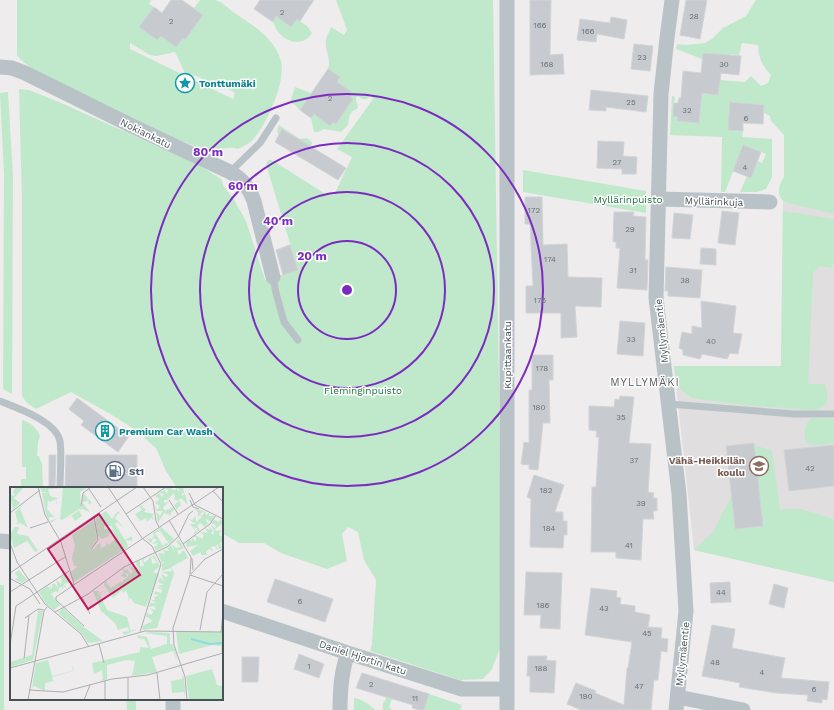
<svg xmlns="http://www.w3.org/2000/svg" width="834" height="710" viewBox="0 0 834 710" font-family="'Work Sans',sans-serif">
<style>
.education{fill:#e0dede}
.green{fill:#bfe9ca;fill-rule:evenodd}
.building{fill:#c7cacf;stroke:#d1d4d7}
.lines{fill:none;stroke-linecap:round;stroke-linejoin:round}
.service{stroke:#b9c3c7;stroke-width:7}
.minor{stroke:#b9c3c7;stroke-width:15}
.ring{fill:none;stroke:#7b2cbf;stroke-width:2}
.labels{text-anchor:middle;stroke-width:3;stroke-linejoin:round;paint-order:stroke}
.number-label{font-size:8px;fill:#677075}
.culture-label{font-size:10px;font-weight:bold;fill:#0d838f;stroke:#fff;text-anchor:start}
.street-label{font-size:10px;fill:#475257;stroke:#fff}
.park-label{font-size:10px;fill:#20703e;stroke:#fff}
.education-label{font-size:10px;font-weight:bold;fill:#785e54;stroke:#fff;text-anchor:end}
.service-label{font-size:10px;font-weight:bold;fill:#4e5e75;stroke:#fff;text-anchor:start}
.neighbourhood-label{font-size:11px;letter-spacing:1px;fill:#5a5e60;stroke:#fff}
.inset-river{fill:none;stroke:#91dae1;stroke-width:2}
.inset-road{fill:none;stroke:#acaeb1;stroke-width:1}
.view{fill:#c2185b;fill-opacity:0.15;stroke:#c2185b;stroke-width:2}
.inset-edge{fill:none;stroke:#475257;stroke-width:2}
.centre{fill:#7b2cbf;stroke:#fff;stroke-width:2}
.ring-label{font-size:12px;text-anchor:middle;font-weight:bold;fill:#7b2cbf;stroke:#fff;stroke-width:3;stroke-linejoin:round;paint-order:stroke}
</style>
<rect width="100%" height="100%" fill="#efeced"/>
<path class="education" d="M783,199L834,210V582L694,550L674,366L781,367Z"/>
<path class="green" d="M17,0H151L149,4L154,7L140,27L157,40L161,36L183,38L186,39L203,15L194,8L200,0C205,0 211,0 215,0C221,1 228,8 233,12C252,25 274,37 281,61C286,80 268,122 255,137C251,143 244,146 238,149C230,146 223,149 215,149C207,150 199,148 192,145L117,115L38,73L21,60L17,55ZM130,43L150,55L157,56L175,52L185,73L199,77L206,82L220,84L235,93L233,99L130,49Z
M336,0H493L499,387L500,648L492,669L483,679L460,680L370,651L372,644L376,580L364,560L358,532L348,527L342,534L347,561L327,569L281,553L264,543H239L222,533V488H177L166,471L156,448L134,429L112,415L71,392L36,409L27,403L22,396V202L19,89L29,90L59,102L199,165L221,179L224,187L233,198L246,221L265,280L298,270L266,164L268,160H271L275,162L327,195H334L352,157L337,149L373,99L371,95L367,99H362L358,96L356,97V101L358,106L357,109C349,111 349,118 348,125L341,132L324,129L318,132H314L311,118L314,114L330,125L333,122L336,124L353,99L350,97L353,93L337,82L328,69C332,59 324,50 326,39C327,35 330,31 331,27L344,35L347,30Z
M756,0H834V214L785,202C776,197 778,185 784,177V135L771,121L770,116L764,113V105L731,102L728,130L743,131L742,137L772,139V177L766,189L757,192H740L747,176L757,161L762,163L766,154L753,149L750,157L740,154L725,192H721L722,137L670,135L672,96L675,97L673,116L678,117L677,121L699,123L702,93L717,95L720,80L745,82L751,76L761,86L768,83L771,75C763,67 758,57 758,45L742,43L739,55L731,54L730,56L714,60L702,59L676,49L677,44L686,45L705,43L712,39L723,28L746,16Z
M276,16L291,27L297,19L307,26L312,33C305,45 290,44 281,35C277,32 275,26 273,22Z
M295,87L311,93L300,110L294,104L290,103Z
M8,92L13,176L12,394L3,389L4,174L0,93Z
M279,125L300,139L307,138L312,142L311,147L303,159L298,156L305,144L282,130L279,135L277,131Z
M523,170L646,191V213L523,192Z
M783,211L834,219V264L831,268L820,266L813,273L808,384H825C827,392 829,398 825,406L815,410L756,406L704,400L692,398L680,389L676,382L674,366H781Z
M812,418L834,419V443C825,444 812,448 805,441C805,432 804,423 812,418Z
M22,420C30,422 37,428 40,436L38,442L37,456H39L41,462L42,463L43,488H21V479H26V467H22Z
M754,445L772,451L780,509H801L834,519V582L694,550L713,532L731,497L735,529L763,526Z
M0,585H4V710H0Z
M386,680L397,684L389,707L392,710H383V703L386,699L382,691Z
M429,694L462,705L460,710H424Z
M354,698C362,699 369,704 375,710H354Z
M126,699H136V710H127Z"/>
<path class="building" d="M171,0H182L203,15L185,40L183,38L176,47L161,36L157,40L139,27L154,7L162,13Z
M260,0H314L300,21L297,19L291,27L276,16L273,22L254,9Z
M530,0H551L550,55L563,54L564,74L530,75Z
M686,0H707L700,39L680,35Z
M611,17L627,20L624,39L597,34L596,42L577,40L580,19L610,23Z
M634,44L653,46L650,71L631,69Z
M703,53L741,56L739,75L721,73L718,95L702,93L699,123L677,121L678,117L673,116L674,103H678L679,98H681L683,71L701,73Z
M328,69L340,77L337,82L353,93L350,97L353,99L336,124L333,122L330,126L314,114L311,118L300,110Z
M591,90L648,96L646,112L606,107V111L589,110Z
M730,102L764,105L763,124L743,123V131L728,130Z
M282,129L346,168L338,180L275,142Z
M598,141L624,142L623,156L637,157L636,174H622V169L597,168Z
M743,145L761,152L751,178L733,171Z
M525,197H542L543,245L567,244L568,277L602,278L601,307L575,306L577,337L561,338V313H526V286H533L530,224H525Z
M722,211L739,213L735,245L718,243Z
M614,212H634L633,216L646,217L645,260H648L647,290L617,288L620,248H616V242H613Z
M674,213L693,215L690,239L672,238Z
M290,245L298,270L283,275L276,250Z
M701,248L716,249V265L700,264Z
M666,267L702,270L700,298L668,296V291H665Z
M701,301L736,306L733,333L742,334L738,354L730,353L727,359L702,354L700,359L683,355V350L679,348L682,332L692,334V326L702,328Z
M620,321L645,323L643,356L617,354Z
M532,355H553V380H549L550,423H543L538,470L529,469V465L521,464L524,442L529,443V390H532Z
M620,396L634,397L629,443L651,444L648,492L654,493L653,498H657V511H653L654,519H643L641,560L616,558V552H591L592,487H596L599,437H596L597,431L589,430V406L614,407L615,399L619,400Z
M77,398L129,436L118,452L81,425L84,421L69,409Z
M754,443L763,526L735,529L726,446Z
M834,445V486L789,491L784,450Z
M49,455H56L55,488H49Z
M66,455H137V488H65Z
M534,475L564,485L555,512H563V521H567V535H564L563,548L530,547L531,499L527,497Z
M526,572L562,573L560,629L540,628L541,615H524Z
M275,579L333,599L325,622L267,602Z
M730,582L731,602L711,603L710,583Z
M774,584L788,588L784,608L769,604Z
M591,588L617,591L616,597L621,598L620,604L635,606V612L650,615L648,627L662,628L661,638L668,639L667,652L661,651L658,680H654L651,710H581L567,704L576,683L596,691L595,693L624,705L627,668H628L632,642L585,635Z
M712,625L735,629L732,648L785,658L781,678L829,682L827,700L822,699V703L807,701L808,695L776,693L739,687L740,683L702,676Z
M299,654L324,664L319,678L294,669Z
M528,656H547L546,660L556,661L554,693L530,692V676H527Z
M242,657H259L258,682H242Z
M362,673L429,694L424,710H419L412,708L413,705L356,688Z"/>
<g class="lines">
<path class="service" d="M230,172L260,143L276,118
M273,277L276,293L284,322L298,340
M0,401C17,408 56,421 60,441C62,453 60,475 60,488
M669,404L794,414H834"/>
<path class="minor" d="M507,0V710
M672,0L667,38L661,94L656,298L679,494L686,611L676,710
M0,67L12,68L25,73L132,126L230,172C242,179 249,187 254,201L273,277
M658,199L770,202
M0,541L11,542
M222,611L348,653L462,689H507
M678,697L743,710
M173,699V710
M340,710C340,690 341,672 348,653"/>
</g>
<g class="ring">
<circle cx="347" cy="290" r="49"/>
<circle cx="347" cy="290" r="98"/>
<circle cx="347" cy="290" r="147"/>
<circle cx="347" cy="290" r="196"/>
</g>
<defs>
<g id="sight-ring" transform="scale(1)"><circle r="9.5" fill="#fff" stroke="#0f9aa8" stroke-width="1.5"/><path d="M0-6L1.8-2.2L6-1.7L2.9 1.2L3.7 5.4L0 3.3L-3.7 5.4L-2.9 1.2L-6-1.7L-1.8-2.2Z" fill="#0f9aa8"/></g>
<g id="building-ring" transform="scale(1)"><circle r="9.5" fill="#fff" stroke="#0f9aa8" stroke-width="1.5"/><path d="M-4-6H4V6H1V3H-1V6H-4ZM-2.5-4.3h1.7v1.8h-1.7ZM.8-4.3h1.7v1.8H.8ZM-2.5-1h1.7V.8h-1.7ZM.8-1h1.7V.8H.8Z" fill="#0f9aa8"/></g>
<g id="school-ring" transform="scale(1)"><circle r="9.5" fill="#fff" stroke="#8d6e63" stroke-width="1.5"/><path d="M0-5L7-2L0 1L-7-2ZM-4 1L0 2.5L4 1V4Q0 6-4 4Z" fill="#8d6e63"/></g>
<g id="fuel-ring" transform="scale(1)"><circle r="9.5" fill="#fff" stroke="#5c6f8a" stroke-width="1.5"/><path d="M-5.5-6h7V0h2V4h1.3V-2.5L3-4.5l.8-.8L6-3V5H2.5V1h-1V6h-7ZM-4.2-4.7v3.2H.2V-4.7Z" fill="#5c6f8a"/></g>
</defs>
<g fill-rule="evenodd">
<use href="#sight-ring" x="185" y="83"/>
<use href="#building-ring" x="105" y="431"/>
<use href="#school-ring" x="759" y="466"/>
<use href="#fuel-ring" x="115" y="471"/>
</g>
<g class="labels">
<g class="number-label">
<text x="282" y="15">2</text>
<text x="694" y="19">28</text>
<text x="171" y="24">2</text>
<text x="540" y="28">166</text>
<text x="588" y="34">166</text>
<text x="642" y="60">23</text>
<text x="547" y="67">168</text>
<text x="724" y="67">30</text>
<text x="330" y="101">2</text>
<text x="631" y="105">25</text>
<text x="687" y="113">32</text>
<text x="746" y="121">6</text>
<text x="617" y="165">27</text>
<text x="745" y="170">4</text>
<text x="534" y="213">172</text>
<text x="630" y="232">29</text>
<text x="550" y="262">174</text>
<text x="633" y="273">31</text>
<text x="685" y="283">38</text>
<text x="540" y="303">176</text>
<text x="631" y="342">33</text>
<text x="711" y="344">40</text>
<text x="542" y="371">178</text>
<text x="539" y="410">180</text>
<text x="621" y="420">35</text>
<text x="634" y="463">37</text>
<text x="810" y="471">42</text>
<text x="546" y="493">182</text>
<text x="641" y="506">39</text>
<text x="549" y="531">184</text>
<text x="629" y="548">41</text>
<text x="721" y="595">44</text>
<text x="300" y="604">6</text>
<text x="543" y="608">186</text>
<text x="604" y="611">43</text>
<text x="647" y="636">45</text>
<text x="715" y="665">48</text>
<text x="309" y="669">1</text>
<text x="541" y="671">188</text>
<text x="762" y="675">4</text>
<text x="371" y="687">2</text>
<text x="639" y="689">47</text>
<text x="814" y="692">6</text>
<text x="586" y="699">190</text>
<text x="415" y="701">11</text>
</g>
<g class="culture-label">
<text x="199" y="87">Tonttumäki</text>
<text x="119" y="435">Premium Car Wash</text>
</g>
<g class="street-label">
<text transform="translate(146 133) rotate(26)" y="4">Nokiankatu</text>
<text transform="translate(714 201) rotate(2)" y="4">Myllärinkuja</text>
<text transform="translate(661 331) rotate(-96)" y="4">Myllymäentie</text>
<text transform="translate(507 355) rotate(-90)" y="4">Kupittaankatu</text>
<text transform="translate(682 654) rotate(-84)" y="4">Myllymäentie</text>
<text transform="translate(363 657) rotate(18)" y="4">Daniel Hjortin katu</text>
</g>
<g class="park-label">
<text x="628" y="203">Myllärinpuisto</text>
<text x="363" y="394">Fleminginpuisto</text>
</g>
<g class="education-label">
<text x="745" y="464">Vähä-Heikkilän<tspan x="745" dy="12">koulu</tspan></text>
</g>
<g class="service-label">
<text x="129" y="475">St1</text>
</g>
<g class="neighbourhood-label">
<text x="645" y="386">MYLLYMÄKI</text>
</g>
</g>
<g transform="translate(10 487)">
<rect width="213" height="213" fill="#efeced"/>
<path d="M6,0L13,1L4,11L10,16L3,23L0,6L2,9L5,8L3,5ZM30,0H78L70,5L71,21L52,33L50,32L53,1L38,2L40,9L47,11V16L46,17L47,12L39,15L38,12L37,22L44,30H39L40,34L48,31L41,36L36,28L32,6H39L32,5ZM160,0L163,3H166V0L168,4L170,3L167,1L173,0L174,6L171,7L172,9L175,7L178,18L172,12H169L171,18L167,22L168,25L164,18L169,14L165,13L164,6L157,13H154V16L159,15L153,20L155,24L163,20L164,23L160,27L162,29L154,26L148,36L146,24L150,29L153,24H146L145,18L147,23L150,19L145,16L150,12L145,9L149,6L152,10L154,7L149,6L154,3L157,7L158,3L155,2ZM74,7L78,11L76,14L79,12L82,16L79,18L78,14L72,15L80,25L72,22L69,24L72,29L65,34L62,29L55,33L71,22L73,8ZM14,16L10,22L18,41L11,36L5,37L8,35L5,25ZM132,18L133,21L136,22L134,25L144,27L142,29L145,33L141,31L137,35L136,31L130,34L125,27L132,23L129,19ZM184,22L194,24L190,27L192,29L195,24L196,28L199,26V29H204L201,35L195,31L198,37L194,40L191,36L187,38L190,43L187,45V41L183,40L187,45L183,48L185,44L180,37H186L178,32L182,33L185,30L183,26L186,31V35L192,30L190,28L188,30V25ZM96,24L102,32L108,24L111,28L108,26L105,31L114,41L107,35L105,37L115,53L122,49V54L116,53L118,60L64,95L60,86L68,79H64L62,71L65,58L62,48L84,33L87,52L82,60L84,62L90,55L91,61L96,59V56L99,58L106,51L103,44L100,45L101,42L103,43L102,39H94V42H100L99,49L92,52L88,49L86,36V31ZM210,32L213,36L205,42L206,44L212,43L209,46L210,49H213V54L210,56L212,61L209,62L208,57L206,59L208,62L204,65L207,63L205,59L201,60L203,65L200,62L196,64L197,68H191V65L183,69L180,64L188,58L177,60L176,56L180,52L182,55V51L186,55V50H182L185,48L192,52L194,48L190,45L198,46L195,41L200,43V39L197,40L199,38L203,44L201,46L203,48L204,44L201,38L205,41L206,38L201,36L204,33L209,35ZM5,40H9L7,47L18,49L28,64L25,65L17,54L4,61L0,47ZM151,40L164,52L159,57L149,42ZM149,42L150,44L145,46L153,59L157,55L158,58L146,64L144,60L149,56L142,57L147,53L143,51L141,56L136,51L141,52L144,49L143,46ZM169,53L174,61L167,64L169,68L174,63L178,71L161,80L164,86L147,141L133,143L132,139L143,134L136,129L137,126L142,128L143,124L139,121L146,123L144,119L139,120L141,114V116H146L141,113H145L144,110L149,108L144,107L145,104L151,106L152,103L146,100L154,101L147,98H154L148,95L150,90L154,94L151,87L156,90L159,88L151,85L162,84L161,81L152,84V77L155,75L152,76L148,66L155,67L153,63L159,64L157,61L161,58L165,66L162,57L166,61L171,60L166,54ZM144,68L150,79L143,85L149,87L136,120L124,116L121,111L117,115L119,112L116,103L113,106L112,103L103,111L101,107L111,101L109,99L100,107L94,98L95,94L101,101L112,94L113,96V93L117,91L119,87L115,86L117,90L112,91L115,90L110,89L114,86L112,82L115,81L114,84L117,82L121,87L123,84L118,79L126,82L125,78L129,83L125,75L130,73V79H134L132,72L137,71L133,73L135,76L141,69L142,77L147,76L142,69ZM9,83L17,93L11,96L5,92L8,90L5,86ZM56,87L61,95L54,97L56,101L53,99V103L52,100L49,101L48,106L46,104L41,107L50,118L44,123L36,117L29,105L37,99L40,102L39,98L42,102V97H45L48,101L46,93L52,97L51,90ZM94,103L90,108L97,123L117,130L121,145L122,143L128,142L114,148L112,145L119,144L118,140L108,143L105,136L91,124L83,104H89L88,108ZM53,121L75,141L93,154L78,156L73,148L48,126ZM28,123L33,124L23,173L0,180V175L13,171L16,173L15,170L22,168ZM166,144L213,145V165L211,166V159L202,158L169,167ZM142,145L160,146V157H162L165,163L169,176L163,161L168,178H165L168,177L163,164L142,170L147,185L122,189L125,174L116,173L97,178V193L90,194L93,192L92,183L84,187L82,176L130,165V160L139,161L134,152L128,151L127,148L137,150L141,162L157,157V149L134,146ZM38,173L42,189L63,184L62,177L64,184L42,190L43,194L35,196V204L24,199L22,201L26,176ZM202,182L207,198L212,199V213H179L176,189ZM173,187L175,200V210L174,205L162,206L161,194L172,192Z" fill="#bfe9ca"/>
<path class="inset-river" d="M181,152L200,157L213,156"/>
<path class="inset-road" d="M28,0L35,28L51,55L64,97M98,0L132,51L142,59L151,77L130,145M133,0L143,14L146,34L149,40M79,2L91,20M203,4L213,15M179,6L185,18L213,32M159,13L168,27M180,13L183,20L189,22M71,19L73,6L81,0M0,26L30,3M116,27L156,0M159,33L182,72L183,83M20,41L38,35M0,56L7,75L35,117L71,147L79,160M173,57L200,37L206,28M82,61L88,53L84,29M0,86L127,0M180,87L181,71M180,88L213,99M1,92L20,102L30,117M0,105L55,70M72,110L80,127M45,125L78,107L114,80L157,60L168,50L179,27L183,24M15,131L28,122L34,123M74,139L46,113V110L209,0M190,143L197,105L213,87M211,145L213,126M89,157L94,176M0,158L6,119L59,84M14,172L19,128M0,181L135,144L213,145M147,186L150,213M118,190V213M95,194V213M19,203L53,205L102,192L138,188L213,166M18,213L34,124L37,120M74,213L80,198M177,213L175,190L164,158L163,141L180,88L195,72L213,62"/>
<path class="view" d="M89,27L130,88L78,122L38,62Z"/>
<rect width="213" height="213" class="inset-edge"/>
</g>
<circle cx="347" cy="290" r="6" class="centre"/>
<g class="ring-label">
<text x="208" y="156">80 m</text>
<text x="243" y="190">60 m</text>
<text x="278" y="225">40 m</text>
<text x="312" y="260">20 m</text>
</g>
</svg>
